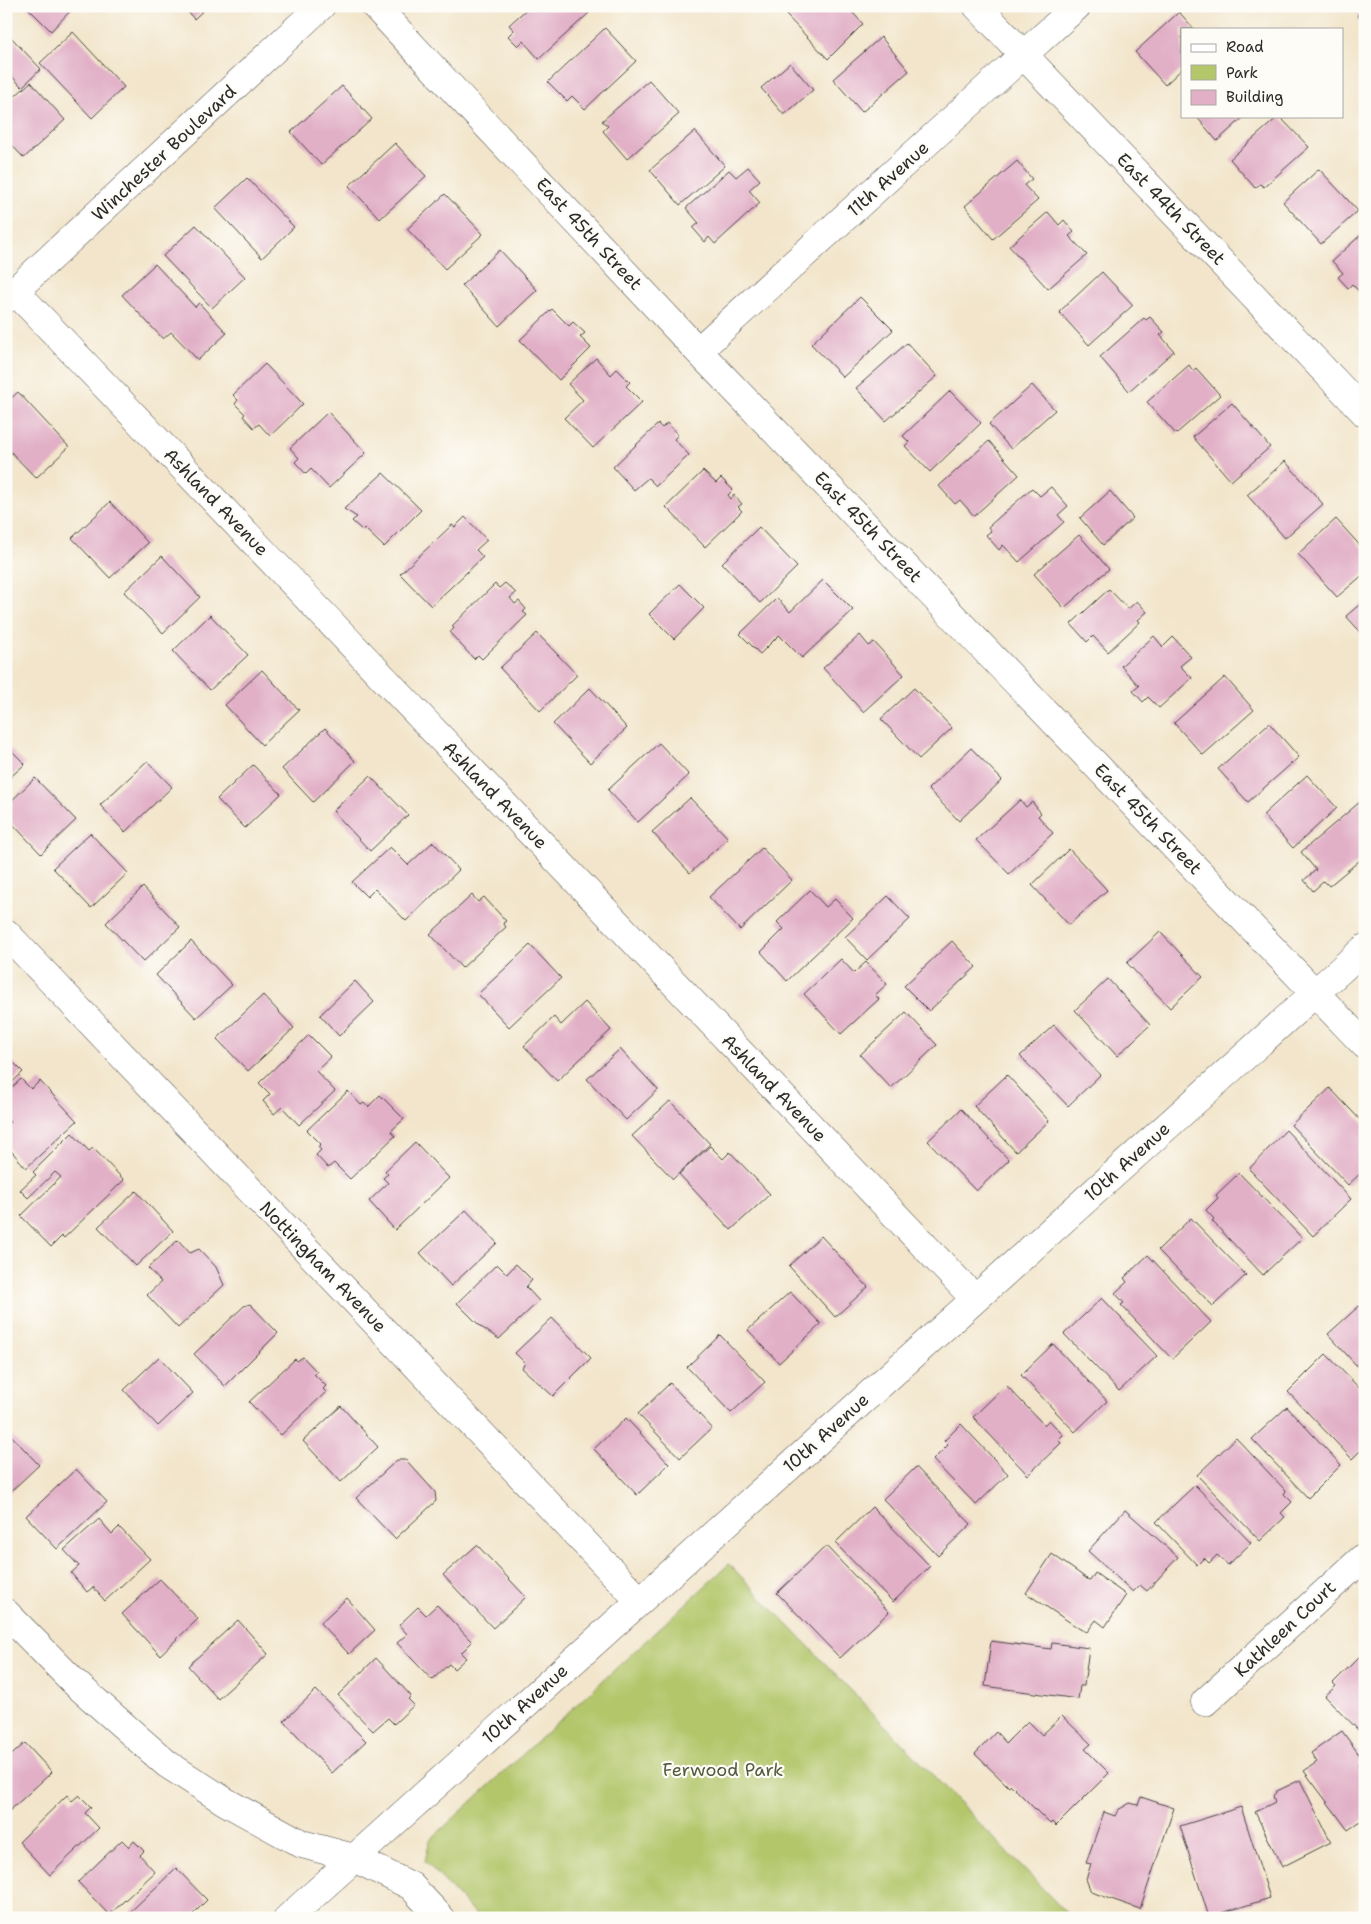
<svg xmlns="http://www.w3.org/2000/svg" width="1371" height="1924" viewBox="0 0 1371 1924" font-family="'Shantell Sans',sans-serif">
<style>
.green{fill:#b3c66a;stroke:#6f784a}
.building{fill:#e1afc6}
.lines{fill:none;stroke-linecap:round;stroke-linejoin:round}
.minor-casing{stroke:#494743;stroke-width:29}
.minor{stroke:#fff;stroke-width:28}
.labels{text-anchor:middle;stroke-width:4.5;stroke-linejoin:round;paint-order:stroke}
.street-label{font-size:18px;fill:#2b2b2b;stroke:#fdfcf7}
.park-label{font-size:18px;fill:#545a3e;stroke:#fdfcf7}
</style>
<rect width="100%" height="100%" fill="#fdfcf7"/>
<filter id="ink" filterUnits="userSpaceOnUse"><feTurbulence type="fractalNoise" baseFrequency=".02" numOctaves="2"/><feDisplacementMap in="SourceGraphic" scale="10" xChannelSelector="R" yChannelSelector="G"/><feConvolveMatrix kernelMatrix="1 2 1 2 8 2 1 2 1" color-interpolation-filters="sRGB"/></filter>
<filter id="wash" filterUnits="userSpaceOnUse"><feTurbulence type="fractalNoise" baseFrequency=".0096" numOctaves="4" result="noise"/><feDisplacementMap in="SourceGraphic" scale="20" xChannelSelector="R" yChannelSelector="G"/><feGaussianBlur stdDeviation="1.12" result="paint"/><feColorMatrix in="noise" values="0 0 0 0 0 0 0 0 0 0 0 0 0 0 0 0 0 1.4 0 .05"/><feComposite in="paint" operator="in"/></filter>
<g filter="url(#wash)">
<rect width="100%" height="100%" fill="#f2e5cb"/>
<path class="green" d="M729,1564L1071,1918H479L425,1861L430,1840Z"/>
<g id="blocks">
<path class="building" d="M26,6H75L51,31Z
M183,6H208L194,19Z
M530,6H583L589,13L539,59L523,41L518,46L508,36L514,30L509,25Z
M795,6H854L856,9L853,13L863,24L828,59L786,15Z
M1365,8V24L1357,15Z
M1179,12L1194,29H1182V69L1165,85L1135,52Z
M605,28L636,61L585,109L572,96L567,101L548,82Z
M6,32L41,69L22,87L6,70Z
M73,32L124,87L92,118L40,63Z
M881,37L909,71L862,112L833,79Z
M790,63L813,90L784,115L761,88Z
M649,80L679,114L627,159L603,131L608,126L602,121Z
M31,82L65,120L24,158L6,139V104Z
M342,86L372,119L321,165L291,132Z
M1196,116H1245L1217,141Z
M1279,116L1309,147L1264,187L1260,184L1255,188L1230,159Z
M695,131L725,166L680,205L650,170Z
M395,143L426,176L380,219L349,186Z
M1017,161L1032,179L1024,185L1038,200L993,239L965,206Z
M748,167L760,180L749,190L760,203L715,244L709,237L705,242L693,228L699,223L686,208L729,170L736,177Z
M1319,169L1358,211L1321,244L1283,202Z
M247,178L294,227L262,258L215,208Z
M445,194L483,234L445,269L407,229Z
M1048,212L1059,225L1064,220L1074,232L1069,236L1087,255L1048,289L1009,246Z
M196,225L245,277L212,308L163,256Z
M1365,231V298L1352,284L1348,288L1338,277L1343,273L1332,261Z
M500,250L537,290L499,326L462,285Z
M155,264L195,307L199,303L227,333L198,360L171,332L163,339L122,295Z
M1102,272L1133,305L1089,345L1059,312Z
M860,297L893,330L843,377L811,344Z
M552,309L569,326L573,322L585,333L580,337L591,348L559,380L520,340Z
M1150,317L1164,332L1160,335L1174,351L1129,391L1100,357L1144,318L1146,320Z
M907,343L937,376L886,421L856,388Z
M596,358L611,375L617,369L630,382L626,386L642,402L593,448L564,418L583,400L568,384Z
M265,364L303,404L270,436L259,424L254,428L243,416L245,414L235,404L238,400L233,395Z
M1189,365L1193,371L1196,368L1220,395L1176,434L1147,402Z
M1032,385L1055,410L1011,449L989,424Z
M950,391L981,423L930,472L905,446L909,442L903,436Z
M18,392L69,447L36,478L6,447V403Z
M1232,403L1270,447L1231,481L1193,437Z
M328,412L366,453L329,488L311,469L306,474L295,462L299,458L290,448Z
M667,423L678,435L674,439L689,455L656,486L648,478L634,490L613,467L658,424L662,428Z
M989,441L1019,475L974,516L960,500L955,504L939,486Z
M1285,461L1323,504L1285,538L1247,495Z
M703,471L716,483L721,478L733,490L728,495L731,499L734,495L742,504L738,507L742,511L705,547L666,507Z
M383,473L421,510L384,547L364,528L363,531L352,521L357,517L344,509Z
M1051,487L1068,506L1058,515L1064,522L1019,562L1003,545L999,550L986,535L991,531L988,527L1032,488L1040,496Z
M1110,491L1133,518L1103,545L1080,518Z
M110,502L148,543L110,578L72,538Z
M465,517L487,540L476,550L483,557L431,606L400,574L452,525L455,527Z
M1336,519L1365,551V573L1337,597L1298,554Z
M759,527L797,567L760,603L722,563Z
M1079,535L1109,569L1064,608L1034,574Z
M162,556L200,597L163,633L124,592Z
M823,580L853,610L802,658L779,635L760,654L740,634L777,598L790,612Z
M505,583L516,593L510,598L515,604L519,601L526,609L523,612L527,615L482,659L478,655L474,659L450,633L454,628L452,626L495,584L499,588Z
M680,584L704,608L674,639L649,614Z
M1109,589L1128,609L1137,601L1147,612L1138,620L1140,622L1108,652L1093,636L1087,642L1071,624Z
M1365,600V637L1346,616Z
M210,615L248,655L210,690L173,651Z
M537,633L577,675L540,711L500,668Z
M860,635L869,646L874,642L904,675L863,712L823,668Z
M1154,636L1163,647L1173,637L1191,657L1180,666L1192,678L1159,708L1148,697L1143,702L1133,691L1139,686L1121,666Z
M262,670L299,710L262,745L225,705Z
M1225,677L1254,710L1203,755L1174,723Z
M590,688L627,728L590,763L553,724Z
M914,688L952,728L919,759L881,719Z
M1269,723L1299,757L1248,802L1218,769Z
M325,728L355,761L313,802L282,769Z
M659,743L689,775L638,822L608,790Z
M6,745L25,764L6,781Z
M971,748L1002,780L959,821L928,789Z
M147,761L172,787L125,832L100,805Z
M253,765L281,794L245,828L217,799Z
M1307,775L1337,808L1293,848L1263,815Z
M370,776L408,815L370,851L333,811Z
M35,778L76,820L41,854L6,817V806Z
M690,798L728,838L690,873L652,832Z
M1020,800L1026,807L1032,802L1041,813L1038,816L1053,833L1009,874L976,840Z
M1361,801L1365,806V856L1329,886L1324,881L1313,891L1304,880L1316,870L1301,852Z
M90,833L128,873L91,908L53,868Z
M433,842L459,870L406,921L375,889L367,897L352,882L390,847L408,865Z
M762,848L792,880L740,930L709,897Z
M1069,849L1107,890L1069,925L1032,885Z
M143,887L180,927L143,962L106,923Z
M810,890L826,907L835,899L853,918L787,981L761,952L784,929L777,922Z
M472,895L478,902L484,897L506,921L503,923L506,927L462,968L430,934Z
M888,896L910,919L867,960L845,937Z
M1160,932L1203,977L1170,1008L1127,963Z
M191,941L232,985L196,1018L156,975Z
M952,941L976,967L929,1011L904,986Z
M530,945L561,978L509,1027L478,994Z
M841,959L854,973L866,962L887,984L875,995L879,999L841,1034L804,994Z
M1108,979L1150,1025L1117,1056L1075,1010Z
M355,981L374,1002L339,1036L320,1015Z
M263,995L294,1028L248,1071L217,1039Z
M585,1002L611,1030L557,1081L524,1046L554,1017L561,1025Z
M906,1012L937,1045L891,1088L860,1055Z
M1054,1025L1100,1075L1068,1106L1020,1056Z
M309,1035L331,1057L316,1071L335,1091L299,1125L282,1107L274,1114L263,1101L270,1094L259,1083Z
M620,1049L658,1090L626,1120L587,1079Z
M6,1055L23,1072L6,1088Z
M1007,1075L1049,1121L1016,1152L974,1106Z
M21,1079L31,1089L40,1081L77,1121L26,1168L6,1145V1125L10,1122L6,1118V1093Z
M1330,1088L1365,1125V1169L1348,1185L1291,1125Z
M348,1091L361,1105L364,1103L368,1107L380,1095L404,1119L391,1131L395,1136L350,1179L334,1163L328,1168L316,1155L321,1150L318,1147L321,1144L307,1130Z
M670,1101L710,1144L673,1179L632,1136Z
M961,1109L1009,1160L976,1191L928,1141Z
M1286,1130L1351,1199L1313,1236L1249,1169Z
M72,1133L89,1151L93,1148L124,1180L64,1238L62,1236L51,1247L21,1216L61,1177L55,1172L28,1198L20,1190L36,1175L33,1172Z
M415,1142L449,1178L395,1230L369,1201L388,1183L383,1178L388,1174L385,1171Z
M710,1146L723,1159L730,1152L770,1194L731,1230L679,1174Z
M1239,1173L1302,1238L1263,1275L1212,1221L1214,1219L1206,1210L1218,1198L1216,1195Z
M136,1191L173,1231L136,1266L98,1227Z
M466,1210L497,1243L451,1286L420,1253Z
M1191,1218L1246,1275L1213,1306L1158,1250Z
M821,1236L868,1287L835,1317L789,1266Z
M178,1240L190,1253L199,1249L216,1267L224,1285L178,1328L147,1295L161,1282L148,1268Z
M1148,1255L1211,1322L1172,1359L1121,1305L1124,1303L1115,1293L1127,1282L1124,1278Z
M497,1264L507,1274L516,1264L532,1280L526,1287L539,1301L499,1339L481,1327L457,1303Z
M790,1292L821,1324L779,1363L748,1330Z
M1102,1298L1157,1356L1119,1391L1064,1334Z
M250,1304L278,1333L225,1386L194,1354L244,1306Z
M1359,1306L1365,1312V1375L1328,1334Z
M552,1318L591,1358L553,1396L522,1368L525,1363L515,1353Z
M720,1335L765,1382L731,1413L687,1367Z
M1053,1344L1107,1401L1075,1432L1021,1375Z
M1326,1354L1365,1394V1446L1352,1459L1288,1392Z
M159,1357L193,1393L158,1426L124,1390Z
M303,1357L317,1372L314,1374L326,1386L323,1389L326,1392L281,1435L249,1402L295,1359L297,1361Z
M670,1383L712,1428L680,1458L638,1414Z
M1006,1385L1044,1425L1049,1420L1063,1435L1058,1440L1061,1443L1028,1475L973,1417Z
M341,1406L378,1447L341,1482L303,1441Z
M1287,1407L1341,1465L1308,1498L1252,1439Z
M626,1418L669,1464L637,1495L594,1449Z
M961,1424L1008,1474L976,1505L933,1460L948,1445L944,1441Z
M6,1430L39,1465L6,1496Z
M1236,1438L1286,1491L1284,1494L1292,1502L1281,1513L1285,1517L1260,1541L1197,1475Z
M397,1460H406L435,1492L436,1501L395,1539L356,1498Z
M916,1467L971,1524L938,1556L883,1499Z
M76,1469L107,1502L57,1549L26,1516Z
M1195,1485L1251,1543L1228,1565L1217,1555L1209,1563L1204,1558L1197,1565L1156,1522Z
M872,1507L930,1566L893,1602L835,1543Z
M1125,1510L1178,1557L1147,1591L1140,1585L1133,1592L1088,1551Z
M99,1519L112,1534L119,1527L150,1559L105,1601L93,1587L87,1592L71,1573L79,1566L64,1550Z
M477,1545L526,1597L493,1628L443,1575Z
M826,1546L889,1612L840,1658L777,1593Z
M1052,1554L1090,1581L1095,1573L1126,1595L1105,1627L1096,1620L1087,1632L1080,1629L1026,1593Z
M160,1579L198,1619L160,1655L122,1614Z
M347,1598L375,1630L349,1654L320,1623Z
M437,1605L472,1642L461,1653L466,1658L454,1669L449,1664L432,1680L397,1643L407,1634L399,1625L418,1607L426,1615Z
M238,1620L268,1654L218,1699L188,1666Z
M991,1641L1051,1649L1052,1643L1089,1648L1084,1686H1080L1078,1699L985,1686Z
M1360,1656L1365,1661V1737L1325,1696L1336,1686L1333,1683Z
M376,1658L411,1696L408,1699L414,1705L394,1724L388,1718L373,1731L338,1695Z
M316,1690L366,1741L332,1773L284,1721Z
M1062,1716L1091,1744L1085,1749L1109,1773L1056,1826L1052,1822L1050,1824L1011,1785L1009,1787L975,1754L996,1732L1006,1743L1028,1721L1042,1735Z
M1342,1731L1363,1760L1358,1764L1365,1773V1818L1348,1830L1304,1771L1317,1762L1311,1753Z
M25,1743L52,1772L6,1814V1760Z
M1300,1780L1331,1842L1282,1867L1255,1812L1275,1802L1273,1796L1277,1791Z
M67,1795L72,1801L79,1795L91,1807L85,1813L99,1828L50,1875L19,1842Z
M1141,1797L1174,1808L1140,1909L1091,1892L1086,1879L1091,1864L1086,1863L1104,1812L1115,1816L1118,1810L1130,1803L1138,1805Z
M1241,1807L1270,1898L1209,1917L1180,1826Z
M122,1840L129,1847L134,1841L144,1851L140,1855L155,1872L109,1915L78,1882Z
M176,1868L207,1900L189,1918H130L127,1915Z"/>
</g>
</g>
<g filter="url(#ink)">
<use href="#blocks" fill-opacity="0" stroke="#494743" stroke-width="1"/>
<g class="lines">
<g class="minor-casing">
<path id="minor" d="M375,6L698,351L1365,1045
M977,6L1365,413
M15,291L975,1299
M6,299L321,6
M698,351L1077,6
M6,933L640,1601
M6,1613L75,1683L167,1764L226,1802L302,1844L354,1858L411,1886L441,1918
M1205,1702L1365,1556
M288,1918L1365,948"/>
</g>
<use href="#minor" class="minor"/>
</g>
</g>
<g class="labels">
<g class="street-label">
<text transform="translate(164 153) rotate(-43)" y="6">Winchester Boulevard</text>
<text transform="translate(888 179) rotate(-42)" y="6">11th Avenue</text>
<text transform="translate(1171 209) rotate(46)" y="6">East 44th Street</text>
<text transform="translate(589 234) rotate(47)" y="6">East 45th Street</text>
<text transform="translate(216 502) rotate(46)" y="6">Ashland Avenue</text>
<text transform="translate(868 527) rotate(46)" y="6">East 45th Street</text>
<text transform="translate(495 795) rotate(46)" y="6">Ashland Avenue</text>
<text transform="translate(1148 819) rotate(46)" y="6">East 45th Street</text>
<text transform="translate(774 1088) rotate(46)" y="6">Ashland Avenue</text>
<text transform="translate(1127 1162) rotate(-42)" y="6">10th Avenue</text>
<text transform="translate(323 1267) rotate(46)" y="6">Nottingham Avenue</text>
<text transform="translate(826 1433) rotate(-42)" y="6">10th Avenue</text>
<text transform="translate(1285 1629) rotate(-43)" y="6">Kathleen Court</text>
<text transform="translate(525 1704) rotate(-42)" y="6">10th Avenue</text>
</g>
<g class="park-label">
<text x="723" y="1776">Ferwood Park</text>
</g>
</g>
<rect width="1371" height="1924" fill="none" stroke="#fdfcf7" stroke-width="25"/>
<rect x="1181" y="28" width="162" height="90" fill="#fdfcf7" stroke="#a9a8a5"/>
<rect x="1191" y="44" width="25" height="8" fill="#ffffff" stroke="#a9a8a5"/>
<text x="1226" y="52" font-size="15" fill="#2b2b2b">Road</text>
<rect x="1191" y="65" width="25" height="15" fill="#b3c66a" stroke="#a9a8a5"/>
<text x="1226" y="78" font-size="15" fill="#2b2b2b">Park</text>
<rect x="1191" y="90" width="25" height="15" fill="#e1afc6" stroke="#a9a8a5"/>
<text x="1226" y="102" font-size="15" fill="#2b2b2b">Building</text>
</svg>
